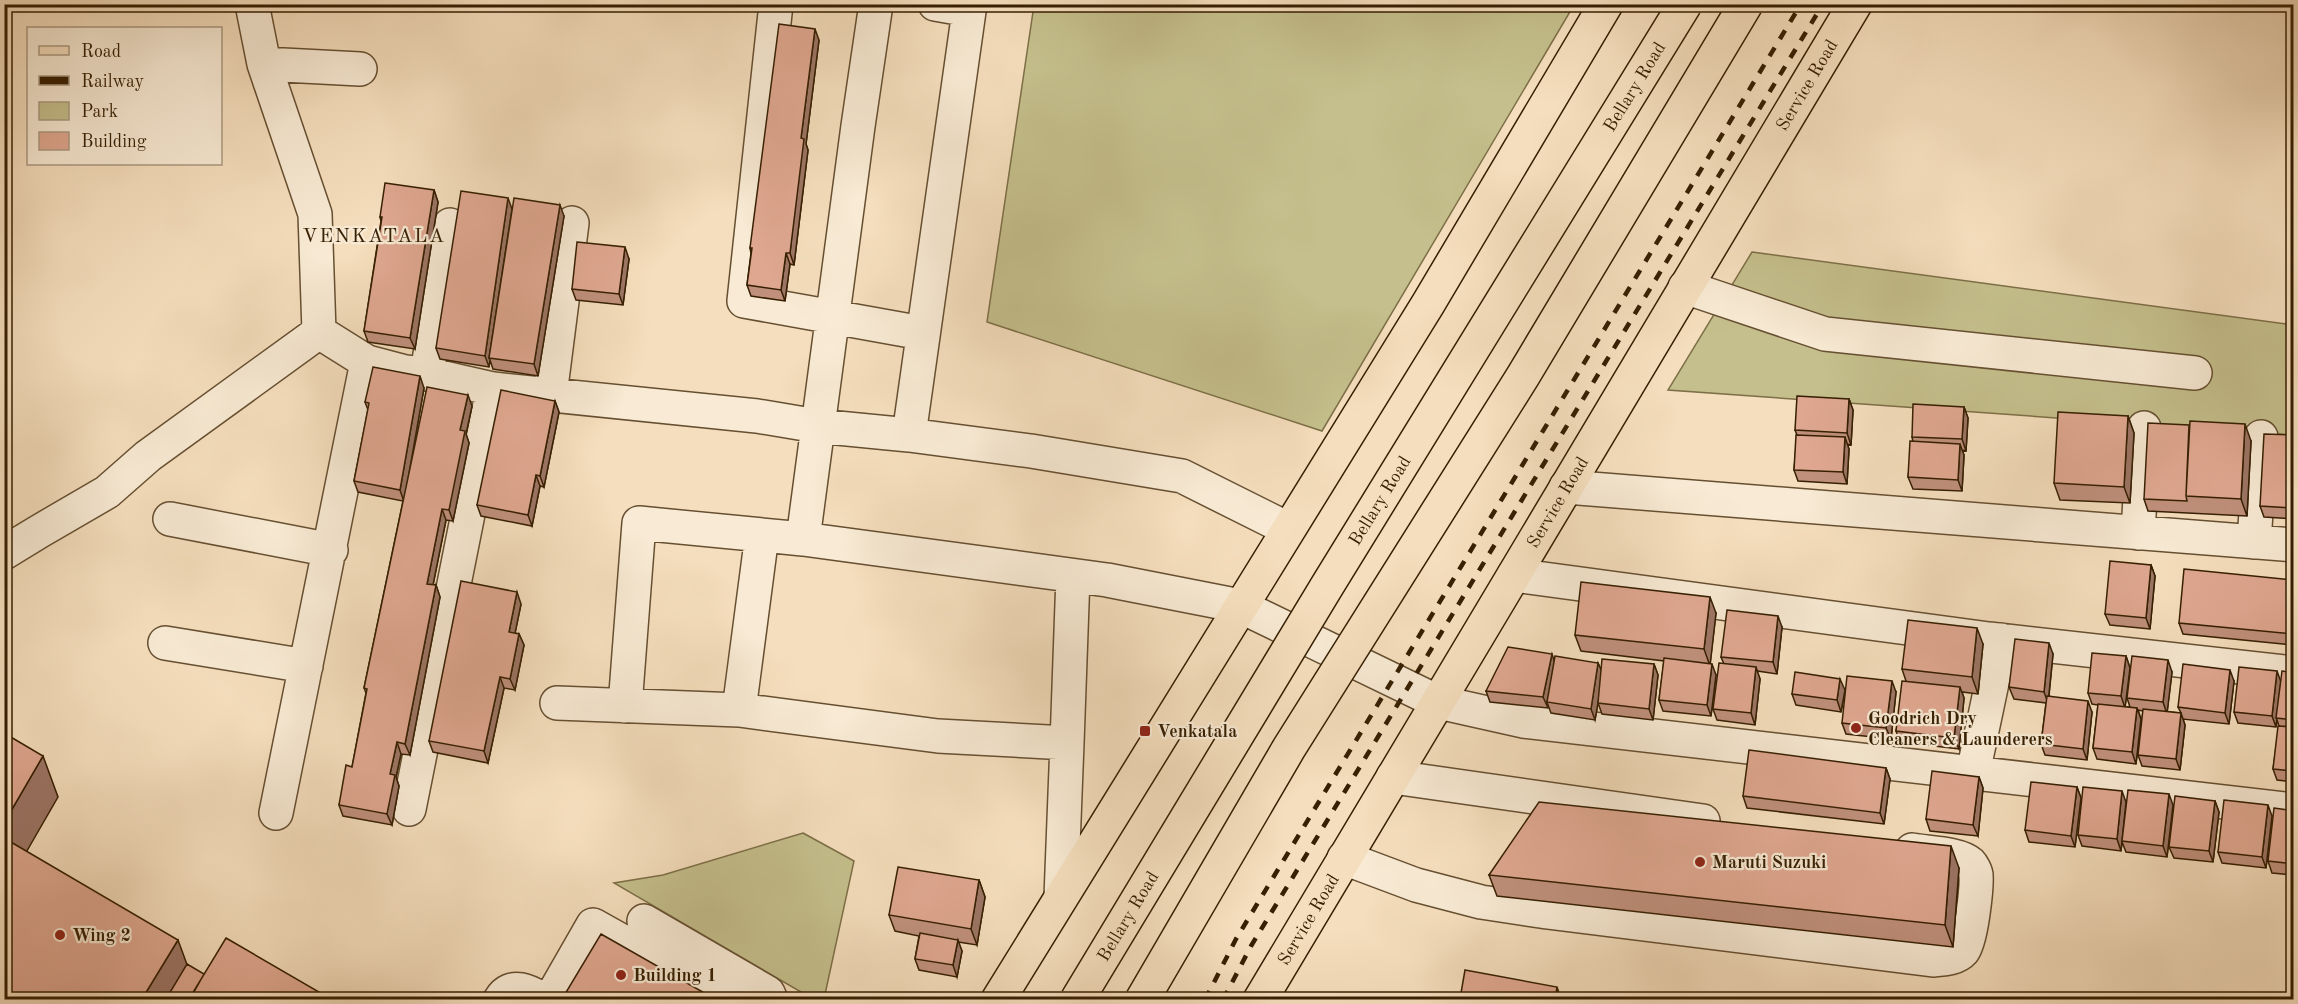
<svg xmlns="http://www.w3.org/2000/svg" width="2298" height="1004" viewBox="0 0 2298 1004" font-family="'Old Standard TT',serif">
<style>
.green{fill:#c4bf8c;stroke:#7d6f47;stroke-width:1.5}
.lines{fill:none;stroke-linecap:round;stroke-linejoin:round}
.minor-casing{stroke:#664f31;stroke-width:36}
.major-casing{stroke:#361f02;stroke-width:36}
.minor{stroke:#f8ead4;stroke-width:33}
.major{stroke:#f5debd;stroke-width:33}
.rail{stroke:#361f02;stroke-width:4.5;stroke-dasharray:10 10;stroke-linecap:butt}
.highway-bridge-casing{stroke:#361f02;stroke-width:36;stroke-linecap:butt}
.highway-bridge{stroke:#f5debd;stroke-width:33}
.wall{fill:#c0907c;stroke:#361f02;stroke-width:1.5}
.shaded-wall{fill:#9c7565;stroke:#361f02;stroke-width:1.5}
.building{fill:#dfa790;stroke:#361f02;stroke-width:1.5}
.poi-dot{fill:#8f2418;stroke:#f8ead4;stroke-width:2}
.labels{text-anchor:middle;stroke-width:4.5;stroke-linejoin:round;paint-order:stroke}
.street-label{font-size:18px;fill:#361f02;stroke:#f8ead4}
.poi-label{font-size:18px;font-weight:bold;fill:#361f02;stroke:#f8ead4;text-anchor:start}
.neighbourhood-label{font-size:20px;letter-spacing:1.5px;fill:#361f02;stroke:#f8ead4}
</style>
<rect width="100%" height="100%" fill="#f5debd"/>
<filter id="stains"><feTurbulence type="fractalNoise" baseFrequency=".00333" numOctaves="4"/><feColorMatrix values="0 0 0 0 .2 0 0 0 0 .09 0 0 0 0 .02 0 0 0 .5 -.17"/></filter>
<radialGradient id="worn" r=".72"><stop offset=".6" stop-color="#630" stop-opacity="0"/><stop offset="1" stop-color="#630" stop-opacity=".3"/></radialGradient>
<path class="green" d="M1034,5V4L1574,5L1322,431L987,322Z
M1752,252L2293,325V435L1668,390Z
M803,833L854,861L824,999H813L614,883L663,875Z"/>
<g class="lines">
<g class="minor-casing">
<path id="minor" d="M252,4L264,64L315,214L319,332L367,362L405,372L427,374L493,389L757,416L817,426L909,435L1031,451L1182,476L1288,529
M776,4L744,301L922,333
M876,4L858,126L803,539L1107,580L1240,606L1438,702L1523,721L2294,810
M935,4L969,10
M264,64L360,69
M1685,287L1825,334L2195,373
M427,374L450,225
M550,395L572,223
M909,435L970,4
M1566,487L2294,545
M170,519L331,550
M2138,533L2144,428
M2254,542L2261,437
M4,553L40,531L107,492L148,456L319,332
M1514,575L1989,639L2294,673
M165,643L306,666
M557,703L739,710L938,736L1067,743L1073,576
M625,706L639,523L803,539
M739,710L762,535
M1973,773L2001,640
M1393,777L1703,821
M409,809L493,389
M276,813L367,362
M1344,858L1416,885L1481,902L1547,912L1933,960C1943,959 1956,959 1963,951C1971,943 1977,887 1976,875C1976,872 1972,865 1970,863C1959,853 1926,853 1912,850
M1061,897L1067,743
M644,921L768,993L771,1000
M500,1000C511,981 530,992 544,1000
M550,1000L593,925L727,1000"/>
</g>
<g class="major-casing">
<g id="major">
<path d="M998,1000L1428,304L1606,4"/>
<path id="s1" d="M1260,1000L1855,4"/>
</g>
</g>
<use href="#minor" class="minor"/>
<use href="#major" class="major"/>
<path class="rail" d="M1205,1000L1236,939L1801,4
M1223,1000L1251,946L1823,4"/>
<g class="highway-bridge-casing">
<g id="highway-bridge">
<path id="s2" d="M1077,1000L1327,586L1685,4"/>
<path d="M1142,1000L1289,748L1523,376L1746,4"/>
</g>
</g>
<use href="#highway-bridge" class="highway-bridge"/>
</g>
<path class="wall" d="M819,40L806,144L808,150L794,265L790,264L785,301L751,296L747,285L751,253L750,248Z
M434,190L438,202L415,349L368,342L364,331L381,221L380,217Z
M512,209L564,216L538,376L493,369L490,360L489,367L440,359L436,348Z
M629,259L623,305L576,300L572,289Z
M424,388L407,483L472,406L466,434L469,443L453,521L446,520L433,585H436L440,597L410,755L401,754L396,777L399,786L392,825L343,816L339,805L352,767L366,693L364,688L403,501L358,492L354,481L368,410L365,402Z
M1849,399L1853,410L1851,445L1847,444L1849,449L1847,484L1798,481L1794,470L1797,435L1795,430Z
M555,401L559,412L544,487L540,486L532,526L481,516L477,505Z
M1964,407L1968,418L1966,451L1962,450L1964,455L1962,491L1913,489L1908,477L1913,442L1912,437Z
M2128,416L2134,433L2130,503L2060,500L2054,483Z
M2294,435V519L2264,517L2260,506Z
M2251,441L2247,516L2148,511L2144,499Z
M2151,565L2155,576L2150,629L2110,625L2105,614Z
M2294,580V645L2183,634L2179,623Z
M521,604L515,633L519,634L524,645L515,690L504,688L488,763L433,752L429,741Z
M1716,613L1710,664L1716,675L1711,716L1663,711L1659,700L1664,661L1581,651L1575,635Z
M1782,627L1777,674L1757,671L1760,679L1755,725L1717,720L1713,709L1724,664L1721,657Z
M1983,644L1978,694L1962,692L1964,698L1959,749L1900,742L1896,731L1906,681L1902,669Z
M2053,654L2049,696L2092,712L2087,760L2045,755L2041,744L2046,703L2014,699L2009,687Z
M2126,656L2130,668L2125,707H2130L2127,698L2172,672L2167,712L2181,713L2178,707L2234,681L2229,724L2183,719L2185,725L2180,770L2142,766L2138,755L2143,711L2138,710L2141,719L2136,764L2097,759L2093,748L2098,705L2092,704L2088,693Z
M1554,661L1598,663L1601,670L1654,664L1658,675L1653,720L1602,714L1598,703L1595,720L1551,713L1548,705V708L1490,702L1486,691Z
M2294,673V782L2277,780L2273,769L2279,726L2277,720L2276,727L2238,723L2234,712Z
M1845,690L1841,712L1796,705L1792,694Z
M1896,692L1891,739L1846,734L1842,723Z
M1886,768L1890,779L1884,824L1747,808L1743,796Z
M1979,777L1983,788L1978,836L1930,831L1926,819Z
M2077,787L2081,798L2075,847L2029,842L2025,830Z
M2215,801L2219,812L2213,862L2174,858L2169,847Z
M2126,802L2173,805L2167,857L2126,852L2122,842L2121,851L2082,846L2078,835Z
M2294,811V875L2272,873L2268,861Z
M2272,816L2266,868L2222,863L2218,852Z
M1959,868L1953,947L1497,896L1489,875Z
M979,880L985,897L977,945L958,942L962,951L957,977L919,970L915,959L919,936L895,931L889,915Z
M1461,993L1561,999H1463Z"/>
<path class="shaded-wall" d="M815,29L819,40L806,144L808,150L794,265L790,253L801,138Z
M434,190L438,202L415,349L410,338Z
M508,198L512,209L489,358L490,360L489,367L485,356Z
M560,205L564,216L538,376L534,364Z
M625,247L629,259L623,305L619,294Z
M786,253L790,264L785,301L781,290Z
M420,376L424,388L404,502L400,490Z
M468,395L472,406L466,434L469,443L453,521L449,510L460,430Z
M1849,399L1853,410L1851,445L1847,433Z
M555,401L559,412L544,487L540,476Z
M1964,407L1968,418L1966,451L1962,439Z
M2128,416L2134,433L2130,503L2124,487Z
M2245,424L2251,441L2247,516L2241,499Z
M1845,437L1849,449L1847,484L1843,472Z
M1960,444L1964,455L1962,491L1958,480Z
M536,475L540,486L532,526L528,515Z
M442,509L446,520L431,595L427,584Z
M2151,565L2155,576L2150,629L2146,618Z
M436,585L440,597L410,755L405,744Z
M517,592L521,604L513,643L509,632Z
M1710,597L1716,613L1710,666L1704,649Z
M1778,616L1782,627L1777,674L1773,662Z
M1977,628L1983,644L1978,694L1972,677Z
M519,634L524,645L515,690L510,679Z
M2049,643L2053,654L2048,703L2044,692Z
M1552,654L1556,666L1547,702L1548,705V708L1543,697Z
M2126,656L2130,668L2125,708L2121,696Z
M2168,660L2172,672L2167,714L2163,702Z
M1598,663L1603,674L1595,720L1591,709Z
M1654,664L1658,675L1653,720L1649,709Z
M1712,664L1716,675L1711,716L1707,705Z
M1756,667L1760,679L1755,725L1751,713Z
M2230,670L2234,681L2229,724L2225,713Z
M2277,671L2281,682L2276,727L2272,716Z
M500,677L504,688L488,763L484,751Z
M1840,679L1845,690L1841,712L1837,700Z
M1892,681L1896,692L1891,739L1886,728Z
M1960,687L1964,698L1959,749L1954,738Z
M2088,701L2092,712L2087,760L2083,749Z
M2137,708L2141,719L2136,764L2132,752Z
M2181,713L2185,725L2180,770L2176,759Z
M397,742L401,754L396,777L399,786L392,825L387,814L390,774Z
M43,756L58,797L13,875L4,852V823Z
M1886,768L1890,779L1884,824L1880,813Z
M1979,777L1983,788L1978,836L1973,825Z
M2077,787L2081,798L2075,847L2071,836Z
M2122,791L2126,802L2121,851L2117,839Z
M2169,794L2173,805L2167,857L2163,846Z
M2215,801L2219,812L2213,862L2209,851Z
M2268,805L2272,816L2266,868L2262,857Z
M1951,846L1959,868L1953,947L1945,925Z
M979,880L985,897L977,945L971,929Z
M178,940L193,981L182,999H142Z
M958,940L962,951L957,977L953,965Z
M1557,987L1561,999H1555Z"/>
<path class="building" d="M779,24L815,29L801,138L804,139L790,253H786L781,290L747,285L752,248H750Z
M385,183L434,190L410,338L364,331L382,217H380Z
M461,191L508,198L485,356L436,348Z
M514,198L560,205L534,364L489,358Z
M577,242L625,247L619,294L572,289Z
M373,367L420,376L400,490L354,481L369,403L365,402Z
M427,387L468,395L460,430L465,431L449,510L442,509L427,584L436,585L405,744L397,742L390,774L395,775L387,814L339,805L346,765L352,767L367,689L364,688Z
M501,390L555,401L540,476L536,475L528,515L477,505Z
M1797,396L1849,399L1847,433L1795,430Z
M1913,404L1964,407L1962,439L1912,437Z
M2058,412L2128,416L2124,487L2054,483Z
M2190,421L2245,424L2241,499L2186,496Z
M2148,423L2189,425L2186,496L2187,501L2144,499Z
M2264,434L2294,435V508L2260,506Z
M1796,435L1845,437L1843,472L1794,470Z
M1910,441L1960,444L1958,480L1908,477Z
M2110,561L2151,565L2146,618L2105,614Z
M2184,569L2294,580V634L2179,623Z
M461,581L517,592L509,632L519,634L510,679L500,677L484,751L429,741Z
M1581,582L1710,597L1704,649L1575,635Z
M1727,610L1778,616L1773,662L1721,657Z
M1908,620L1977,628L1972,677L1902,669Z
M2015,639L2049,643L2044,692L2009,687Z
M1508,647L1552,654L1543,697L1486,691Z
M2092,653L2126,656L2121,696L2088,693Z
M1555,656L1598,663L1591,709L1547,702Z
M2132,656L2168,660L2163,702L2127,698Z
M1664,658L1712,664L1707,705L1659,700Z
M1602,659L1654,664L1649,709L1598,703Z
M1719,663L1756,667L1751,713L1713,709Z
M2183,664L2230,670L2225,713L2178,707Z
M2239,667L2277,671L2272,716L2234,712Z
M2282,671L2294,673V720L2276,718Z
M1795,672L1840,679L1837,700L1792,694Z
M1847,676L1892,681L1886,728L1842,723Z
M1902,681L1960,687L1954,738L1896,731Z
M2047,696L2088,701L2083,749L2041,744Z
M2098,704L2137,708L2132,752L2093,748Z
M2143,709L2181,713L2176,759L2138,755Z
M2278,726L2294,727V771L2273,769Z
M4,733L43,756L4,823Z
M1749,750L1886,768L1880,813L1743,796Z
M1932,771L1979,777L1973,825L1926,819Z
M2031,782L2077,787L2071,836L2025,830Z
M2083,787L2122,791L2117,839L2078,835Z
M2128,790L2169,794L2163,846L2122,841Z
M2175,796L2215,801L2209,851L2169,847Z
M2224,800L2268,805L2262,857L2218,852Z
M1539,802L1951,846L1945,925L1489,875Z
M2274,808L2294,811V864L2268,861Z
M4,838L178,940L142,999H4Z
M898,867L979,880L971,929L889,915Z
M920,933L958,940L953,965L915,959Z
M601,934L715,999H562Z
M226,938L331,999H189Z
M187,964L204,974L190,999H166Z
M1465,970L1557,987L1555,999H1490L1461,993Z"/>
<g class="poi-dot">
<circle cx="1856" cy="728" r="6"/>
<rect x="1139" y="725" width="12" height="12" rx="3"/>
<circle cx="1700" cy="862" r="6"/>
<circle cx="60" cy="935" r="6"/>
<circle cx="621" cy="975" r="6"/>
</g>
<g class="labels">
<g class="street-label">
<text dy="6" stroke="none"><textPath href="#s1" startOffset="1066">Service Road</textPath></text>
<text dy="6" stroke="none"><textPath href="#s2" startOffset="1070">Bellary Road</textPath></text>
<text dy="6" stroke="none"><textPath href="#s2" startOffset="584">Bellary Road</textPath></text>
<text dy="6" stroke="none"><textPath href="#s1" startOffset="580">Service Road</textPath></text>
<text dy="6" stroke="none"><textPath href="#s2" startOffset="98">Bellary Road</textPath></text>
<text dy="6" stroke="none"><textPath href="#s1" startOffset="94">Service Road</textPath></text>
</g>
<g class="poi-label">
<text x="1868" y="724">Goodrich Dry<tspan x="1868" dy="21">Cleaners &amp; Launderers</tspan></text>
<text x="1157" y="737">Venkatala</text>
<text x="1712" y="868">Maruti Suzuki</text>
<text x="72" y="941">Wing 2</text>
<text x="633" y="981">Building 1</text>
</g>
<g class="neighbourhood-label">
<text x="374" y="242">VENKATALA</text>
</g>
</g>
<rect width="2298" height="1004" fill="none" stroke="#f5debd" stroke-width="24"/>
<rect x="6" y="6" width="2286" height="992" fill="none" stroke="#361f02" stroke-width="3"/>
<rect x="12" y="12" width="2274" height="980" fill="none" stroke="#361f02" stroke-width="1.5"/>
<rect x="27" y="27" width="195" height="138" fill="#f8ead4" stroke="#aa9980" stroke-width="1.5"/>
<rect x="39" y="46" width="30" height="9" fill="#f5debd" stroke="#aa9980" stroke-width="1.5"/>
<text x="81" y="57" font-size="18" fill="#361f02">Road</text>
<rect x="39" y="76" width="30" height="9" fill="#361f02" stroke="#aa9980" stroke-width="1.5"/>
<text x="81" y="87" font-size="18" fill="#361f02">Railway</text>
<rect x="39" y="102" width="30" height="18" fill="#c4bf8c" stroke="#aa9980" stroke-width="1.5"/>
<text x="81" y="117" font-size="18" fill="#361f02">Park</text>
<rect x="39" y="132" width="30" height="18" fill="#dfa790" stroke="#aa9980" stroke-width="1.5"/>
<text x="81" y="147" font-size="18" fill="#361f02">Building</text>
<rect width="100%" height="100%" filter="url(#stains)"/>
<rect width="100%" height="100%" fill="url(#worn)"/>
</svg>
